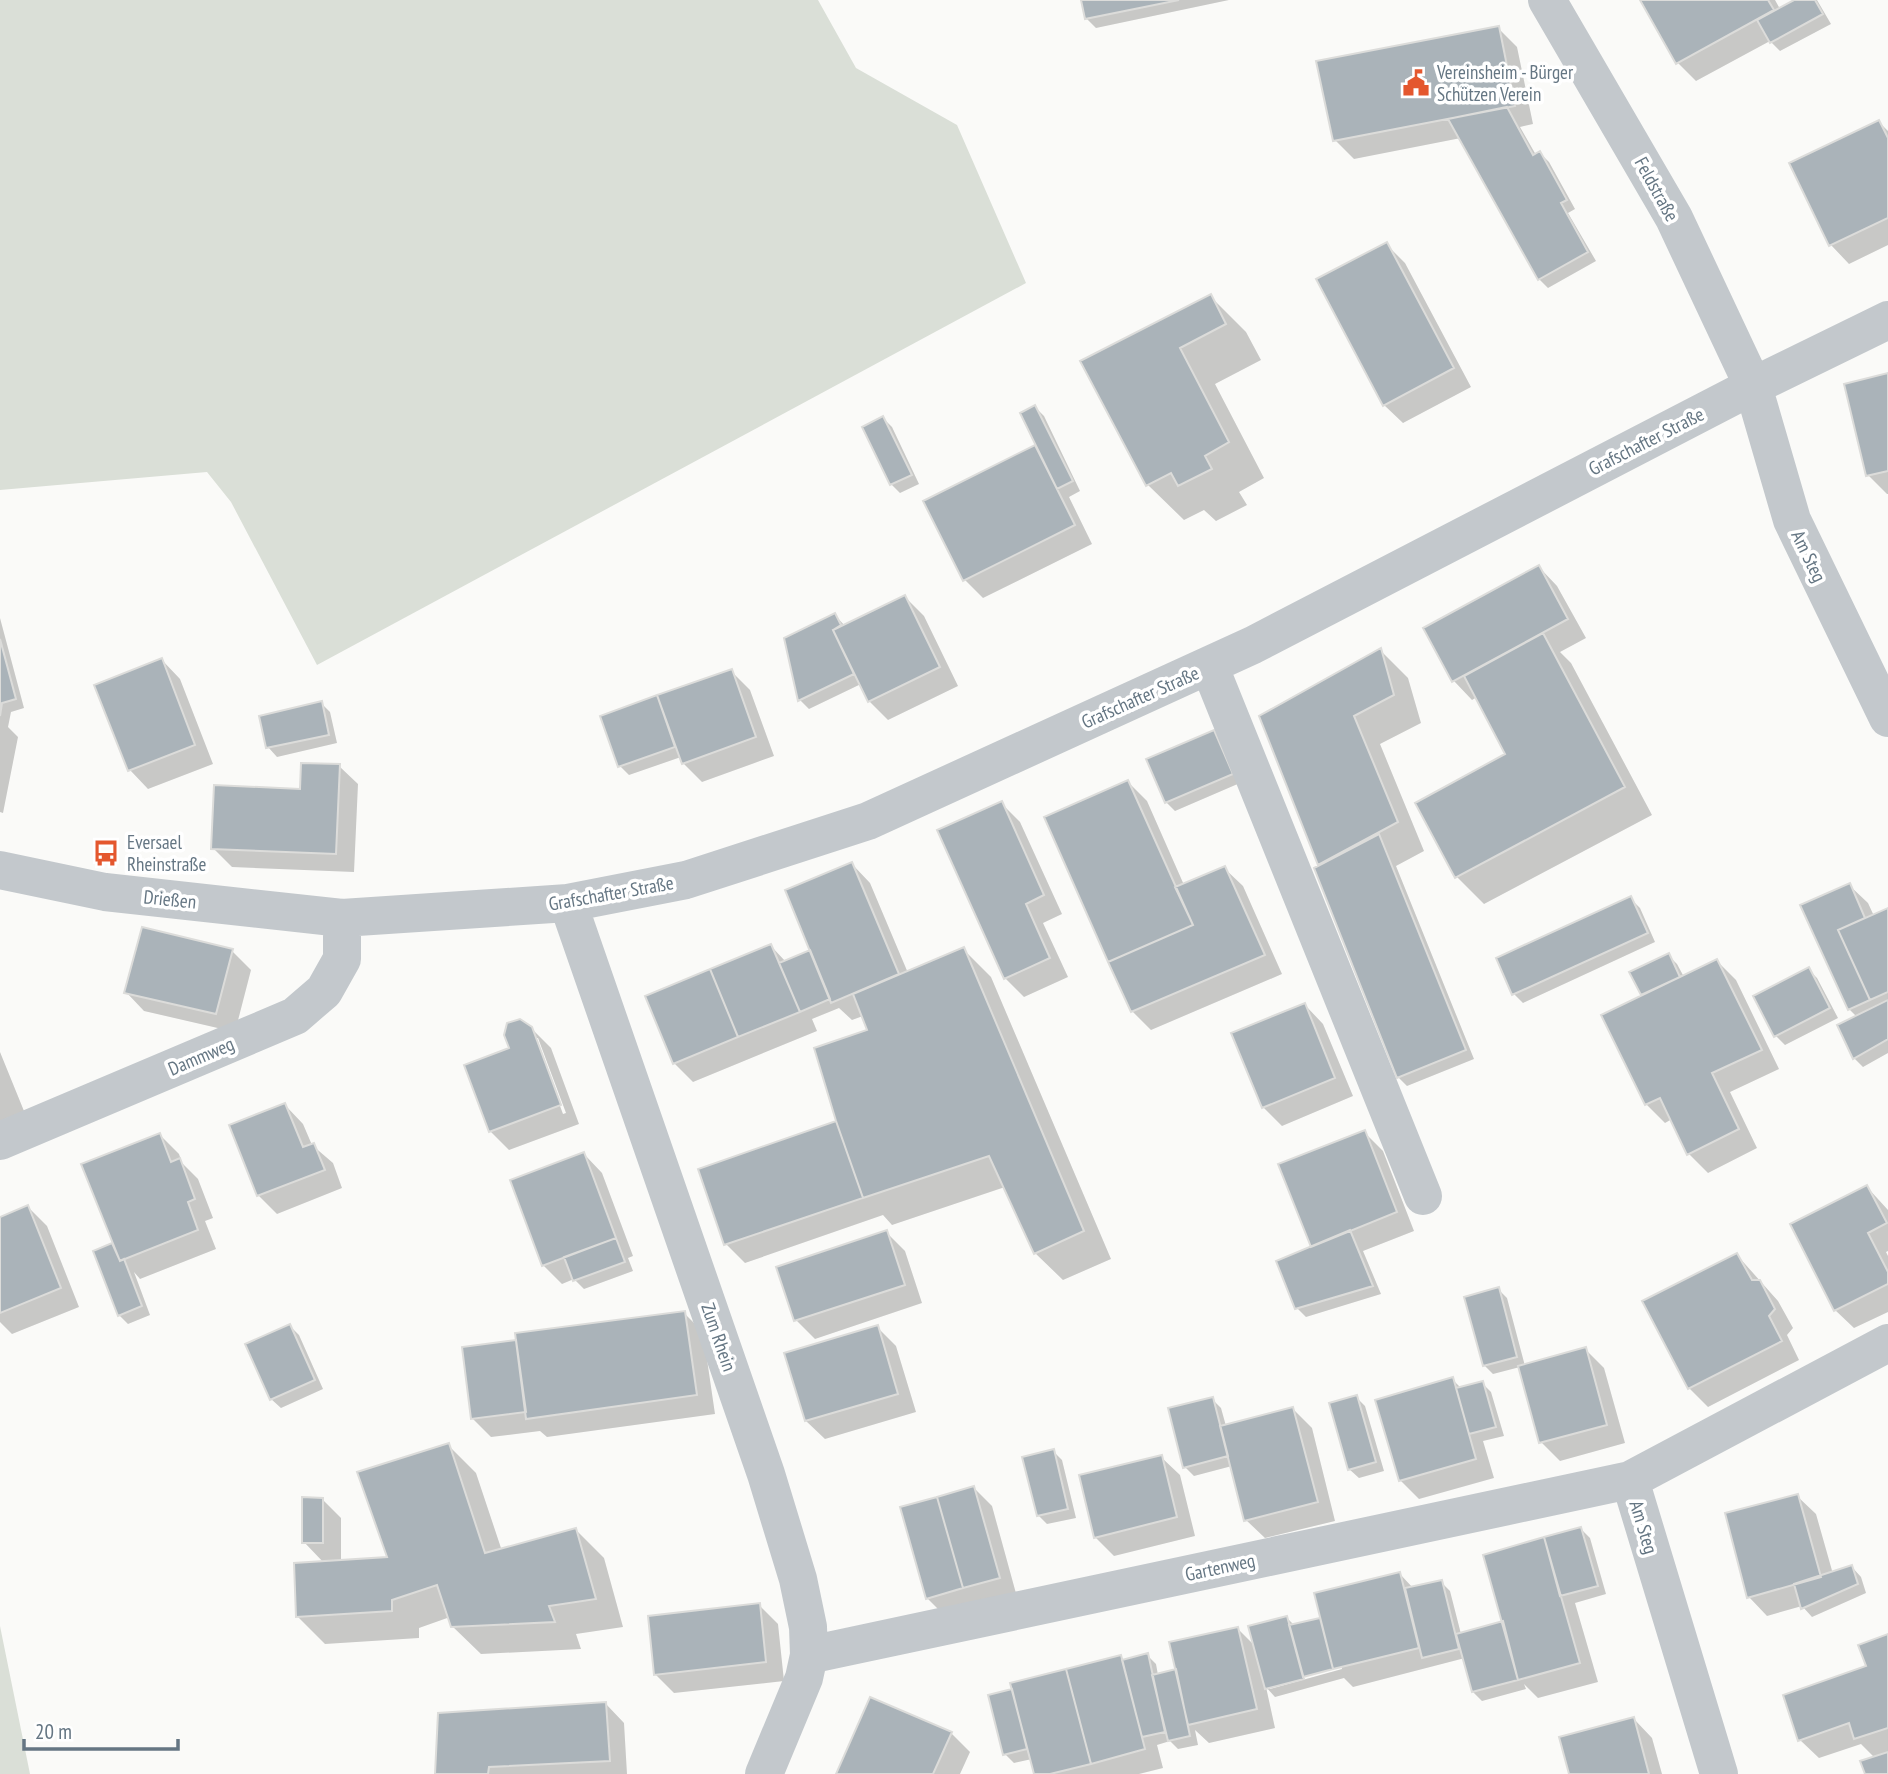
<svg xmlns="http://www.w3.org/2000/svg" width="1888" height="1774" viewBox="0 0 1888 1774" font-family="'PT Sans Narrow',sans-serif">
<style>
.green{fill:#dadfd7}
.shadow{fill:#0003;fill-rule:evenodd}
.building{fill:#aab3b9;stroke:#dcdcda;stroke-width:2}
.lines{fill:none;stroke-linecap:round;stroke-linejoin:round}
.minor{stroke:#c3c8cc;stroke-width:38}
.labels{text-anchor:middle;stroke-width:7;stroke-linejoin:round;paint-order:stroke}
.poi-label{font-size:19px;fill:#657683;stroke:#fff;text-anchor:start}
.street-label{font-size:19px;fill:#657683;stroke:#fff}
</style>
<rect width="100%" height="100%" fill="#fafaf8"/>
<path class="green" d="M0,0H818L856,68L957,125L1026,283L317,665L231,502L207,472L0,490Z
M0,1626L30,1774H0Z"/>
<path class="shadow" d="M1083,0H1229L1096,28L1087,19Z
M1642,0H1775L1780,9L1798,0H1817L1831,24L1780,51L1770,41L1696,81L1678,63Z
M1498,28L1517,47L1533,124L1520,127L1536,155L1540,153L1549,162L1575,209L1568,213L1596,261L1548,288L1539,279L1461,138L1354,159L1335,140Z
M1879,122L1888,131V245L1849,264L1831,245L1791,164Z
M1386,244L1405,263L1471,387L1403,423L1384,405Z
M1210,296L1246,332L1261,360L1215,384L1264,478L1239,492L1247,505L1216,521L1204,510L1184,520L1148,485L1083,361Z
M1888,375V494H1887L1868,475Z
M1035,407L1044,416L1080,491L1069,497L1092,544L983,598L965,580L1035,447L1040,452Z
M883,418L892,427L919,484L900,493L891,484Z
M1539,567L1557,586L1586,638L1560,652L1571,663L1652,815L1484,904L1456,876L1508,755L1477,697L1472,700L1454,681Z
M905,597L924,616L958,686L888,720L869,701L861,684L809,709L800,700L835,615L845,626Z
M0,618L24,708L11,712L8,727L18,737L3,813L0,812Z
M1380,650L1408,678L1421,723L1380,744L1424,851L1396,866L1474,1059L1407,1086L1398,1077L1322,866L1262,716Z
M162,660L180,679L213,764L148,789L130,770Z
M731,671L750,690L774,756L702,782L683,763L681,757L629,775L620,766L657,697Z
M321,703L330,712L337,743L277,757L268,747Z
M1214,732L1223,741L1240,783L1175,811L1166,802Z
M339,766L358,784L354,872L232,867L213,848Z
M1128,782L1147,801L1184,885L1224,868L1243,886L1282,974L1151,1030L1132,1011Z
M1001,803L1020,822L1062,914L1043,923L1068,977L1024,997L1005,978Z
M852,864L870,883L908,973L963,949L991,977L1111,1259L1063,1280L1035,1253L1005,1187L892,1225L883,1215L745,1263L726,1244L838,1122L869,1031L863,1016L852,1020L839,1008L812,1019L817,1031L693,1082L674,1063L771,946L786,962L812,951Z
M1849,885L1868,903L1874,916L1888,909V1053L1863,1067L1854,1058L1857,1017L1849,1009L1802,906Z
M1631,899L1640,908L1655,942L1523,1003L1514,994Z
M232,951L251,970L235,1032L144,1011L126,992Z
M1668,955L1677,964L1684,977L1717,961L1736,980L1779,1069L1730,1092L1757,1148L1708,1173L1689,1154L1672,1119L1665,1123L1646,1104L1644,996L1642,994Z
M1808,969L1817,978L1838,1018L1785,1045L1776,1036Z
M1305,1005L1323,1024L1353,1096L1282,1126L1263,1107Z
M531,1028L551,1048L579,1124L509,1150L490,1131L511,1049ZM535,1038H538L566,1113L563,1114Z
M0,1052L24,1111L0,1121Z
M285,1105L303,1124L312,1145L333,1163L342,1188L277,1214L258,1195Z
M1364,1132L1383,1151L1414,1231L1363,1251L1381,1294L1306,1317L1297,1308L1313,1247Z
M160,1135L179,1154L182,1163L198,1179L213,1218L205,1221L216,1249L140,1279L134,1272L150,1315L128,1324L119,1315L112,1245L117,1250Z
M584,1154L602,1173L633,1256L628,1258L633,1271L584,1289L574,1279L562,1284L543,1265Z
M1867,1187L1888,1210V1251L1886,1252L1888,1256V1312L1854,1328L1835,1310Z
M28,1207L47,1226L79,1307L12,1334L0,1322V1218Z
M886,1232L905,1251L922,1303L815,1339L796,1320Z
M1737,1255L1778,1301L1793,1328L1787,1335L1799,1360L1708,1407L1689,1388Z
M1498,1289L1507,1298L1525,1366L1585,1349L1604,1368L1625,1443L1560,1461L1541,1442L1520,1367L1493,1374L1484,1365Z
M684,1313L703,1332L715,1414L547,1437L540,1431L491,1437L473,1419L518,1341Z
M290,1326L299,1335L323,1389L281,1408L271,1399Z
M877,1327L896,1346L916,1412L825,1439L806,1421Z
M1452,1379L1461,1388L1482,1383L1491,1392L1504,1436L1483,1441L1494,1478L1419,1499L1400,1480Z
M1356,1397L1365,1406L1384,1471L1359,1478L1349,1469Z
M1212,1399L1221,1408L1226,1426L1293,1409L1312,1428L1335,1521L1265,1538L1246,1520L1232,1466L1194,1476L1185,1467Z
M448,1445L476,1473L502,1551L576,1530L604,1558L623,1627L576,1634L581,1649L481,1654L452,1626L450,1617L419,1628V1638L325,1644L297,1616L324,1563L304,1542L322,1499L341,1518V1562L389,1559Z
M1053,1451L1062,1460L1076,1518L1047,1524L1038,1515Z
M1161,1457L1180,1475L1195,1536L1114,1556L1095,1537Z
M973,1487L992,1506L1017,1597L946,1617L927,1598Z
M1797,1496L1816,1514L1833,1574L1852,1567L1861,1577L1866,1593L1812,1617L1802,1606L1767,1616L1749,1597Z
M1581,1529L1590,1538L1606,1594L1575,1603L1598,1682L1538,1698L1524,1684L1526,1689L1482,1701L1473,1692L1465,1658L1353,1687L1344,1678L1275,1697L1266,1687L1275,1728L1209,1743L1195,1730L1198,1745L1178,1749L1170,1741L1157,1745L1163,1768L1139,1774H1036L1032,1759L1014,1763L1005,1754L990,1696L1120,1657L1125,1661L1147,1655L1156,1664L1158,1675L1178,1671L1238,1629L1255,1646L1287,1618L1295,1626L1320,1620L1324,1624L1400,1574L1413,1588L1441,1582L1450,1591L1461,1634L1504,1623ZM1341,1665L1342,1669L1270,1689V1686Z
M759,1605L778,1624L784,1681L674,1693L655,1674Z
M1888,1636V1774H1866L1875,1758L1861,1744L1819,1758L1800,1740L1868,1667Z
M606,1704L624,1723L627,1774H437Z
M1634,1719L1652,1738L1662,1774H1571Z
M951,1733L970,1752L960,1774H838Z"/>
<path class="building" d="M1081,0H1179L1085,19Z
M1640,0H1768L1774,10L1676,64Z
M1794,0H1815L1823,14L1770,43L1757,20Z
M1499,26L1515,106L1333,141L1316,61Z
M1507,107L1533,155L1540,151L1567,200L1561,203L1588,252L1538,280L1448,119Z
M1879,120L1888,138V218L1829,246L1789,163Z
M1387,242L1454,368L1383,406L1316,279Z
M1211,294L1226,324L1180,348L1229,442L1205,456L1212,469L1178,486L1171,473L1146,486L1080,361Z
M1888,373V471L1866,476L1844,384Z
M1035,405L1073,481L1057,489L1020,413Z
M883,416L912,475L890,485L862,427Z
M1035,445L1075,525L963,581L923,501Z
M1539,565L1568,619L1452,682L1423,628Z
M905,595L940,667L868,702L833,630Z
M835,613L841,625L833,630L854,674L798,701L784,638Z
M1543,633L1625,787L1455,878L1415,803L1505,754L1464,676Z
M0,639L16,699L2,703L0,716Z
M1381,648L1394,695L1354,716L1398,822L1318,865L1259,716Z
M162,658L195,745L128,771L94,685Z
M732,669L756,737L682,764L657,695Z
M657,695L675,747L618,767L600,716Z
M322,701L329,735L266,748L259,716Z
M1214,730L1233,774L1165,803L1146,759Z
M301,763L340,764L336,854L211,849L214,785L300,789Z
M1128,780L1193,925L1108,962L1044,817Z
M1002,801L1044,895L1026,904L1050,958L1004,979L937,830Z
M1379,834L1466,1050L1397,1078L1314,868Z
M852,862L899,974L831,1003L785,890Z
M1225,866L1265,955L1131,1012L1108,962L1193,925L1175,887Z
M1850,883L1865,918L1838,930L1870,1000L1848,1010L1800,905Z
M1631,896L1648,933L1512,995L1496,958Z
M1888,908V992L1870,1000L1838,930Z
M142,927L233,949L216,1014L124,993Z
M771,944L800,1012L738,1037L710,969Z
M964,947L1084,1231L1034,1254L989,1156L863,1198L836,1121L814,1048L867,1030L853,994Z
M810,950L830,999L800,1012L779,963Z
M1669,953L1680,977L1641,995L1629,972Z
M1717,959L1762,1050L1712,1073L1739,1129L1687,1155L1660,1098L1645,1105L1601,1015Z
M1809,967L1830,1008L1774,1037L1753,996Z
M710,969L738,1037L673,1064L645,996Z
M1888,1000V1039L1853,1059L1837,1025Z
M1305,1003L1335,1078L1262,1108L1231,1033Z
M520,1019L532,1027L561,1105L489,1132L464,1065L509,1048L504,1035L507,1023Z
M285,1103L303,1147L314,1143L325,1170L257,1196L229,1125Z
M836,1121L863,1198L724,1245L698,1169Z
M1365,1130L1397,1212L1311,1247L1278,1164Z
M160,1133L171,1162L180,1158L195,1199L188,1202L198,1230L120,1261L81,1164Z
M584,1152L616,1238L542,1266L510,1180Z
M1867,1185L1887,1223L1868,1233L1888,1272V1284L1834,1311L1790,1224Z
M28,1205L61,1288L0,1313V1217Z
M887,1230L905,1285L794,1321L776,1267Z
M1350,1230L1373,1286L1295,1309L1276,1261Z
M616,1238L625,1262L573,1281L564,1257Z
M112,1243L120,1261L124,1259L142,1306L118,1316L93,1251Z
M1737,1253L1752,1280H1760L1775,1309L1769,1316L1782,1341L1688,1389L1642,1301Z
M1499,1287L1517,1357L1483,1366L1464,1297Z
M685,1311L697,1395L526,1419L515,1333Z
M290,1324L315,1380L270,1400L245,1344Z
M878,1325L898,1394L805,1421L784,1353Z
M516,1340L526,1412L471,1419L462,1347Z
M1586,1347L1607,1425L1539,1443L1518,1366Z
M1453,1377L1476,1459L1399,1481L1375,1400Z
M1483,1381L1496,1427L1469,1434L1456,1388Z
M1357,1395L1376,1462L1348,1470L1329,1403Z
M1213,1397L1228,1456L1183,1468L1168,1408Z
M1293,1407L1318,1502L1244,1521L1220,1426Z
M449,1443L485,1553L576,1528L596,1599L549,1606L555,1622L451,1627L437,1585L392,1600V1611L296,1617L294,1563L387,1557L357,1472Z
M1054,1449L1068,1509L1037,1516L1022,1457Z
M1162,1455L1177,1517L1094,1538L1079,1475Z
M974,1486L1000,1578L963,1588L937,1497Z
M1798,1494L1821,1577L1747,1598L1725,1513Z
M302,1497L323,1498V1543H302Z
M937,1497L963,1588L926,1599L900,1507Z
M1581,1527L1598,1586L1560,1596L1544,1537Z
M1544,1537L1580,1663L1518,1680L1483,1555Z
M1852,1565L1858,1584L1801,1609L1794,1584Z
M1400,1572L1419,1648L1333,1669L1314,1593Z
M1442,1580L1459,1649L1422,1658L1405,1588Z
M760,1603L766,1662L654,1675L648,1616Z
M1287,1616L1304,1679L1265,1689L1248,1626Z
M1320,1618L1333,1669L1303,1677L1289,1625Z
M1503,1621L1518,1680L1472,1692L1456,1634Z
M1238,1627L1257,1709L1188,1725L1169,1642Z
M1888,1634V1728L1854,1739L1849,1723L1798,1741L1783,1695L1866,1666L1858,1645Z
M1148,1653L1165,1732L1142,1737L1122,1660Z
M1121,1655L1145,1749L1091,1764L1066,1669Z
M1066,1669L1091,1764L1050,1774H1034L1010,1683Z
M1176,1669L1190,1736L1168,1741L1152,1675Z
M1012,1689L1027,1749L1003,1755L988,1695Z
M870,1697L952,1732L933,1774H836Z
M606,1702L610,1761L489,1767L488,1774H435L438,1713Z
M1634,1717L1649,1774H1569L1559,1737Z
M1888,1752V1774H1865L1860,1761Z"/>
<g class="lines">
<path class="minor" d="M1547,0L1674,218L1753,386L1792,520L1888,718
M1209,665L1423,1196
M0,870L105,892L342,918L568,903L686,880L868,821L1253,645L1753,386L1888,320
M568,903L766,1474L798,1579L808,1627L809,1655L804,1678L764,1774
M0,1141L295,1016L324,991L342,959V918
M809,1655L1630,1480
M1719,1774L1630,1480L1888,1343"/>
</g>
<defs>
<g id="civic-bare" transform="scale(2.1)"><path d="M-.6-6.5H3V-4.5H.6V-3L4-1V1h2V6H-6V1h2V-1L-.6-3ZM-1.2 2.5V6h2.4V2.5Z" fill="#e4572e" stroke="#fff" stroke-width="2.5" paint-order="stroke"/></g>
<g id="bus-bare" transform="scale(2.1)"><path d="M-5-6H5V4H4V6H2V4H-2V6H-4V4H-5ZM-3.5-4V0h7V-4ZM-3.5 1.2v1.5H-2V1.2ZM2 1.2v1.5H3.5V1.2Z" fill="#e4572e" stroke="#fff" stroke-width="2.5" paint-order="stroke"/></g>
</defs>
<g fill-rule="evenodd">
<use href="#civic-bare" x="1416" y="83"/>
<use href="#bus-bare" x="106" y="853"/>
</g>
<g class="labels">
<g class="poi-label">
<text x="1437" y="79">Vereinsheim - Bürger<tspan x="1437" dy="22">Schützen Verein</tspan></text>
<text x="127" y="849">Eversael<tspan x="127" dy="22">Rheinstraße</tspan></text>
</g>
<g class="street-label">
<text transform="translate(1657 189) rotate(61)" y="7">Feldstraße</text>
<text transform="translate(1646 441) rotate(-27)" y="7">Grafschafter Straße</text>
<text transform="translate(1809 556) rotate(64)" y="7">Am Steg</text>
<text transform="translate(1140 697) rotate(-24)" y="7">Grafschafter Straße</text>
<text transform="translate(611 893) rotate(-10)" y="7">Grafschafter Straße</text>
<text transform="translate(170 899) rotate(6)" y="7">Drießen</text>
<text transform="translate(201 1056) rotate(-23)" y="7">Dammweg</text>
<text transform="translate(719 1337) rotate(71)" y="7">Zum Rhein</text>
<text transform="translate(1644 1527) rotate(73)" y="7">Am Steg</text>
<text transform="translate(1220 1567) rotate(-12)" y="7">Gartenweg</text>
</g>
</g>
<path d="M24 1739v10h154v-10" fill="none" stroke="#657683" stroke-width="3.5"/>
<text x="35" y="1739" font-size="21" fill="#657683" stroke="#ffffff" stroke-width="5" paint-order="stroke">20 m</text>
</svg>
